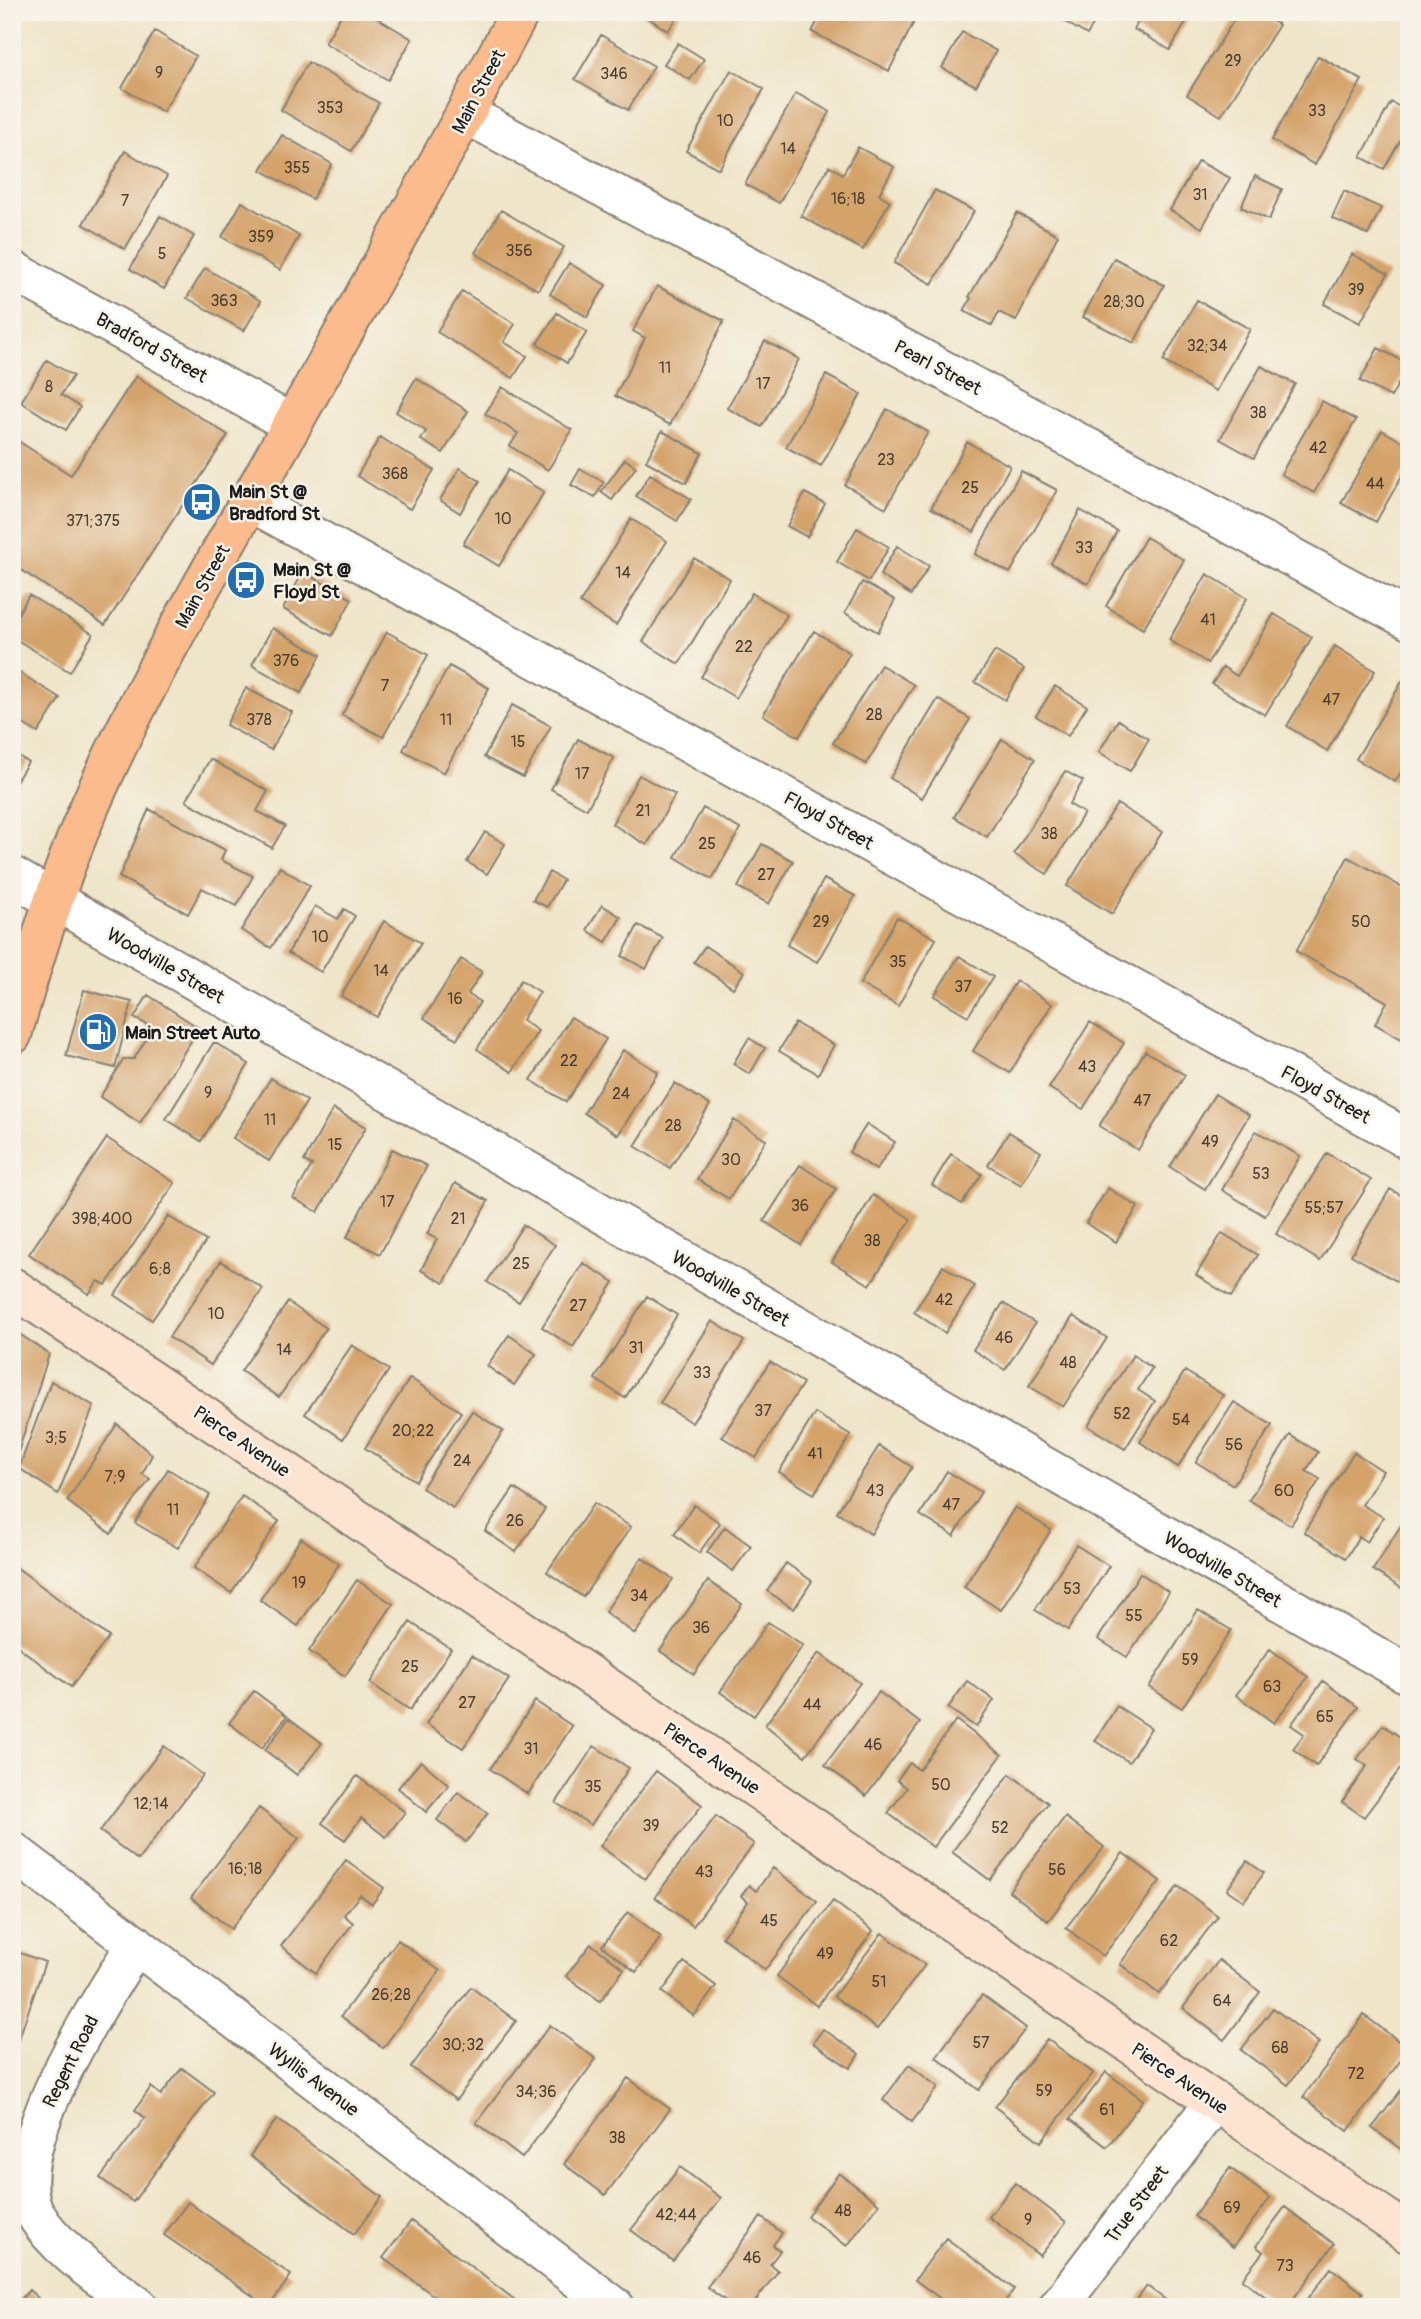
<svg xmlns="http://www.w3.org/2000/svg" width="1421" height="2319" viewBox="0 0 1421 2319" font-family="Pangolin,sans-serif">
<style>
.building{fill:#d4a36b}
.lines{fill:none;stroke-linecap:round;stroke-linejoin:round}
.street-casing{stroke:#868072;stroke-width:42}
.secondary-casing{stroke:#868072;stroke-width:42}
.primary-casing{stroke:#868072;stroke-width:42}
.street{stroke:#fff;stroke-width:38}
.secondary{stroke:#fde4d1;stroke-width:38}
.primary{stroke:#fbbb8c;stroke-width:38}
.labels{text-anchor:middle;stroke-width:5;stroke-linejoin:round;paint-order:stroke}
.number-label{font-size:16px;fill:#4a3e30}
.street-label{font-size:19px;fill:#1c1c1c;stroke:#f7f3e8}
.poi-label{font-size:19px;font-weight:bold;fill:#1c1c1c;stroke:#f7f3e8;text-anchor:start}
</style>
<rect width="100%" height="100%" fill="#f7f3e8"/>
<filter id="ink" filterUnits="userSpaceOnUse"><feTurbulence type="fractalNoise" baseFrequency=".0143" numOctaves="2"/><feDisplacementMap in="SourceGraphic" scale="14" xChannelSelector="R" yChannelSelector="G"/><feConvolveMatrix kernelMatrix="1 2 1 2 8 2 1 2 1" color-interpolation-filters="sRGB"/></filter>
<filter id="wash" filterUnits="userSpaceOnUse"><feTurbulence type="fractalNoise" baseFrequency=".00686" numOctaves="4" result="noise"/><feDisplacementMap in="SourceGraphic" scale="28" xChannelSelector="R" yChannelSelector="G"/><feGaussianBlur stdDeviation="1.57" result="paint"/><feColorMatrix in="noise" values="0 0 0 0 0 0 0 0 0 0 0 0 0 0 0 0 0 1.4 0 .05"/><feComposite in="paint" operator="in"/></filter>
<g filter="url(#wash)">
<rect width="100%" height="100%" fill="#efe5c9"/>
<g id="blocks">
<path class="building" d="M343,12H367L412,39L388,80L325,43Z
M639,12H681L668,31Z
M822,12H919L889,71L812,32Z
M1049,12H1101L1087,35Z
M1143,12H1192L1170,50L1134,29Z
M1239,12H1258L1279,25L1221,116L1187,95Z
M155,31L196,56L163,112L122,88Z
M962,32L996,51L976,86L942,68Z
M601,35L654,66L628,110L575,79Z
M678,43L704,59L690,80L664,64Z
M1318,56L1362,80L1315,165L1272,140Z
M308,62L379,103L351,151L281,110Z
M731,70L764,89L719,169L686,151Z
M796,93L830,112L779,203L745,184Z
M1391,102L1409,112V146L1400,141L1384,169L1361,157Z
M282,135L332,164L312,199L261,170Z
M858,147L894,167L879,194L890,201L863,250L801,216L829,166L843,174Z
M125,151L167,176L125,249L83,224Z
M1198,161L1230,178L1202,228L1170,210Z
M1255,176L1282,189L1269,220L1241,207Z
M935,190L974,211L932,284L894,263Z
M1344,191L1381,208L1368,235L1332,218Z
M242,202L299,236L280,270L222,237Z
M501,210L564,247L538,290L475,253Z
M1017,213L1058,235L1016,321L999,312L992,326L964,311L971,298L969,297Z
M160,216L194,236L164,289L130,269Z
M1352,254L1388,274L1360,323L1324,304Z
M1114,258L1164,285L1134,343L1083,317Z
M569,263L606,285L587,317L550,294Z
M205,268L261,301L244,331L187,298Z
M657,286L724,321L670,425L615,396L645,338L633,331Z
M462,291L515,324L504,342L527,356L513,378L437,332Z
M1197,300L1250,329L1216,391L1163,361Z
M557,313L587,332L567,363L537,344Z
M765,341L799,359L762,427L727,408Z
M1378,348L1409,364L1391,397L1360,381Z
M47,360L73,376L61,395L80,407L66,430L21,402Z
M1261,366L1295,384L1254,458L1220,439Z
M826,375L861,394L821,466L786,447Z
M136,376L228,435L105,625L12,564V437L71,475Z
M416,378L468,411L443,453L421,440L426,431L396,412Z
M502,387L572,430L548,470L510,446L518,433L485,414Z
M1322,401L1356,420L1314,493L1281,474Z
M887,409L928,432L886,508L845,485Z
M1382,430L1409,446V463L1376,522L1341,503Z
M662,431L702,453L686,483L646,461Z
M380,437L434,470L410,509L357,476Z
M967,442L1010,466L974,532L931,508Z
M625,459L636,467L612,500L601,492Z
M460,468L480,481L460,513L440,500Z
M580,469L604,482L595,497L571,485Z
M508,470L544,492L499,566L463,544Z
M1021,471L1057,490L1010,573L975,554Z
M650,474L691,499L677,521L636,496Z
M805,493L825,504L807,537L787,526Z
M1080,510L1117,531L1088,584L1051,563Z
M631,519L667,541L616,625L580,603Z
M857,528L889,547L869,581L837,562Z
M1146,537L1184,560L1143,629L1106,606Z
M897,546L929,566L911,595L880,575Z
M694,558L730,579L679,664L643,642Z
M303,572L352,599L332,636L283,609Z
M1207,574L1247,598L1208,663L1169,640Z
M862,582L895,600L878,632L845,613Z
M752,593L787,615L736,698L701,677Z
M29,595L93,634L70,672L12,637V624Z
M1274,614L1312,637L1265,715L1212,684L1223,667L1237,676Z
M272,628L321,655L301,693L252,665Z
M814,631L850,653L799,737L763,715Z
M387,632L428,655L383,737L342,715Z
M1335,646L1375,671L1327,751L1287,726Z
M995,651L1024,669L1005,700L975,682Z
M881,665L914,685L866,764L833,743Z
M449,666L489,688L444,773L403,750Z
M12,668L60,698L38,733L12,717Z
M1403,680L1409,684V759L1395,782L1356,759Z
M1055,686L1087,706L1068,736L1036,716Z
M246,688L292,712L271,750L226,725Z
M938,699L970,719L922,798L890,778Z
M512,705L551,726L523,777L484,757Z
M1118,720L1149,739L1130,771L1099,752Z
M578,739L614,758L587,809L551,789Z
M1002,739L1035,759L987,837L954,817Z
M12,752L28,762L12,788Z
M210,759L268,791L257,811L285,826L272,848L186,801Z
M1065,771L1083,781L1069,804L1084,813L1047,874L1014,854Z
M639,775L675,795L647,845L612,824Z
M1117,804L1162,832L1112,914L1067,886Z
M703,808L740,829L712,879L675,857Z
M149,809L225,850L221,860L253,876L237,906L202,888L188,914L119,877Z
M485,832L505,844L487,874L467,862Z
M762,844L793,861L769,904L738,887Z
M1348,857L1409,891V1043L1375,1024L1387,1002L1296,951Z
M280,867L310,886L271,948L241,930Z
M549,872L563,880L547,907L533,900Z
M824,879L855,896L817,962L787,945Z
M602,905L621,917L606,942L587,930Z
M315,906L338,919L344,909L355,916L321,972L288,953Z
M897,917L936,939L898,1006L860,984Z
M384,921L421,943L377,1017L341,996Z
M638,925L663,938L646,969L622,956Z
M705,946L744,972L733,988L694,962Z
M959,956L993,977L968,1016L934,996Z
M461,959L482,972L468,994L480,1002L457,1039L424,1018Z
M521,980L540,992L522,1020L538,1031L512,1072L477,1049Z
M1016,981L1052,1004L1010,1073L973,1051Z
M84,990L132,1002L115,1068L66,1056Z
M148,995L199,1028L140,1123L100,1097L124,1059H134L150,1033L146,1024L134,1018Z
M571,1017L606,1039L566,1102L531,1080Z
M1090,1022L1124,1043L1083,1109L1049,1088Z
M795,1023L834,1045L818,1074L779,1051Z
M749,1038L765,1048L750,1074L733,1064Z
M214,1042L249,1064L201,1141L166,1119Z
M623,1050L658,1072L618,1135L584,1113Z
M1145,1051L1185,1075L1138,1150L1099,1126Z
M271,1078L307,1101L269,1161L233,1138Z
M675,1083L710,1105L670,1168L635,1146Z
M1215,1094L1249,1115L1205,1189L1170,1167Z
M333,1109L366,1127L318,1212L293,1198L312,1165L304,1161Z
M734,1120L766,1140L729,1199L697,1179Z
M867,1124L895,1142L876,1170L849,1152Z
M1256,1131L1300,1156L1265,1216L1222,1190Z
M1009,1132L1041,1152L1021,1185L988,1165Z
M107,1138L175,1183L106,1285L98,1281L89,1294L29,1254Z
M392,1149L427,1166L380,1254L347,1237Z
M1327,1153L1371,1180L1320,1261L1276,1234Z
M951,1154L982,1174L962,1204L932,1185Z
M800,1165L836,1189L801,1245L764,1221Z
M455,1183L488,1201L444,1283L421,1270L437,1239L427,1234Z
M1108,1188L1138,1207L1116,1242L1086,1223Z
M1390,1189L1409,1200V1269L1400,1283L1351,1255Z
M873,1195L911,1219L870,1285L832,1262Z
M168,1216L206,1241L152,1320L115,1295Z
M523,1225L555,1245L519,1302L487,1282Z
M1222,1233L1258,1255L1231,1297L1196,1275Z
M221,1261L263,1289L211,1365L169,1337Z
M583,1263L614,1282L573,1347L542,1327Z
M943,1266L975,1286L945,1333L914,1312Z
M647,1296L677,1315L625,1398L595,1379Z
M288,1302L326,1328L279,1397L241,1371Z
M1003,1303L1035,1323L1005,1370L973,1350Z
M1073,1316L1107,1338L1063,1407L1029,1386Z
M712,1321L744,1341L692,1423L660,1403Z
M12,1329L49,1354L13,1468H12Z
M509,1335L536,1354L514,1385L487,1366Z
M352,1345L389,1370L343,1439L305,1414Z
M1133,1355L1152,1368L1138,1390L1155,1401L1125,1449L1088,1426Z
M770,1362L803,1383L756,1458L722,1437Z
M1185,1371L1223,1395L1178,1467L1140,1442Z
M410,1378L461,1412L416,1481L365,1448Z
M51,1381L94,1406L58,1494L19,1468Z
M1234,1402L1272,1425L1233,1485L1196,1462Z
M472,1411L503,1431L453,1508L422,1488Z
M815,1413L851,1435L814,1494L779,1472Z
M117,1424L152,1455L142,1474L150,1479L111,1534L67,1501Z
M1290,1435L1318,1452L1306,1471L1320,1479L1291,1525L1249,1500Z
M879,1446L912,1467L871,1534L837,1512Z
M1354,1452L1383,1471L1362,1505L1383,1517L1367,1542L1359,1537L1346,1558L1304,1532Z
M168,1469L210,1495L178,1548L135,1523Z
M947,1471L981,1492L954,1536L920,1515Z
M514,1488L545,1509L516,1552L485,1531Z
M242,1496L279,1521L231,1593L194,1568Z
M594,1503L631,1527L583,1597L547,1572Z
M694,1505L720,1523L699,1553L674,1534Z
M1015,1507L1051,1530L1001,1610L964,1587Z
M1403,1522L1409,1525V1593L1373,1570Z
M725,1527L751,1546L733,1571L707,1552Z
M301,1538L339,1564L298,1626L260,1600Z
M1076,1545L1109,1566L1068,1630L1035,1610Z
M642,1558L673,1579L635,1634L605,1612Z
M786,1563L812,1581L794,1609L767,1591Z
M12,1564L109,1637L71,1687L12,1642Z
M1140,1573L1169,1592L1127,1657L1098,1639Z
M357,1580L393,1604L345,1676L309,1651Z
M708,1581L742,1604L694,1674L660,1651Z
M1198,1610L1231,1630L1182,1708L1149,1687Z
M410,1622L451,1649L410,1710L370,1683Z
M768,1622L803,1645L754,1716L720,1692Z
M1270,1649L1308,1677L1274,1723L1236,1695Z
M819,1653L860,1683L805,1756L765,1725Z
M472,1655L509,1679L463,1748L426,1724Z
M967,1681L994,1700L976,1727L948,1708Z
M1323,1681L1358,1707L1316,1766L1293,1749L1304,1734L1291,1725Z
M254,1691L287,1716L262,1748L229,1723Z
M879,1692L920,1723L866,1796L825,1765Z
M535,1701L572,1726L528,1794L490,1769Z
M1117,1706L1151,1728L1129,1762L1095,1741Z
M289,1718L322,1743L297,1775L265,1750Z
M956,1720L1002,1755L933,1847L888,1813L907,1788L897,1780L910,1763L919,1770Z
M1383,1725L1409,1743V1757L1364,1817L1342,1802L1367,1766L1357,1759Z
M164,1746L203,1775L138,1860L100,1831Z
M594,1746L629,1768L591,1825L556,1803Z
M421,1761L449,1785L426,1812L398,1788Z
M656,1771L702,1805L645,1879L600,1846Z
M1010,1774L1048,1803L990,1880L952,1852Z
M357,1776L405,1812L386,1837L361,1818L345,1840L322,1823Z
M458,1792L488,1813L466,1842L437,1820Z
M259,1808L299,1838L231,1929L191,1898Z
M716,1816L754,1844L693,1926L655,1897Z
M1065,1817L1104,1847L1048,1921L1009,1891Z
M1123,1853L1160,1881L1103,1956L1066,1928Z
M346,1860L384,1888L372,1904L360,1895L344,1915L353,1923L316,1973L281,1946Z
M1247,1861L1264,1873L1244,1901L1227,1890Z
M773,1868L817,1901L765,1970L722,1937L748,1902L741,1896L749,1885L756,1891Z
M1178,1886L1218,1916L1159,1994L1120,1964Z
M833,1901L873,1931L817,2006L777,1976Z
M628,1912L661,1937L636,1972L602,1946Z
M882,1933L925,1965L877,2029L834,1996Z
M398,1940L440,1971L383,2048L341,2016Z
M591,1944L624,1969L600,2001L566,1976Z
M12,1950L45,1962L13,2056H12Z
M1219,1960L1260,1992L1224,2040L1183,2008Z
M684,1962L716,1986L694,2016L662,1992Z
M471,1987L516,2021L456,2100L411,2067Z
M982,1995L1026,2028L979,2090L936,2057Z
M1273,2008L1319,2043L1288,2085L1241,2050Z
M1364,2015L1409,2049L1348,2131L1303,2097Z
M550,2025L596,2059L522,2158L476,2123Z
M823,2029L859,2054L850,2068L813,2043Z
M1047,2039L1093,2073L1041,2142L995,2107Z
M909,2065L938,2087L912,2122L883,2100Z
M182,2068L214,2092L133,2202L100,2178L145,2118L135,2110L151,2087L161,2095Z
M1106,2072L1143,2100L1107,2147L1070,2119Z
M628,2078L670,2109L605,2195L564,2164Z
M1409,2080V2155L1372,2128Z
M277,2119L382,2197L354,2234L250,2156Z
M680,2167L721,2198L673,2261L631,2230Z
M1230,2168L1270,2198L1233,2247L1194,2216Z
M839,2173L879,2204L847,2246L807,2216Z
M1015,2183L1066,2222L1040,2256L989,2217Z
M188,2202L291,2275L269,2307L164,2235Z
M1285,2207L1334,2244L1287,2307H1279L1242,2279L1263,2252L1256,2246Z
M761,2217L782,2233L773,2245L780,2251L770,2264L778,2271L751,2307H734L707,2287Z
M411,2221L515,2300L510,2307H449L383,2258Z
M946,2238L1014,2289L1001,2307H952L915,2280Z
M1331,2268L1363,2293L1353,2307H1316L1307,2300Z
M1147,2286L1175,2307H1132Z
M29,2290L48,2307H14Z"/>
</g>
</g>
<g filter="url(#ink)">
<use href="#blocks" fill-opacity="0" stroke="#868072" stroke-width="2"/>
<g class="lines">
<g class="street-casing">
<path id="street" d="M466,114L1409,620
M12,270L292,424
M249,501L1409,1140
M12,876L1409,1675
M12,1851L615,2307
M136,1944C102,2000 0,2151 36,2215C57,2251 107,2282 139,2307
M1058,2307L1215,2101"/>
</g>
<g class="secondary-casing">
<path id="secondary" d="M12,1287L659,1722L1409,2234"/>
</g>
<g class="primary-casing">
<path id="primary" d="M12,1035C32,964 53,895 81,827C128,714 190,607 250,500C340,338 433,176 520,12"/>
</g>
<use href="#street" class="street"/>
<use href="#secondary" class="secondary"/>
<use href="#primary" class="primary"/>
</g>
</g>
<defs>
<g id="bus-disc" transform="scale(2.0125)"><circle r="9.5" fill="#1f6fb2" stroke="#f7f3e8"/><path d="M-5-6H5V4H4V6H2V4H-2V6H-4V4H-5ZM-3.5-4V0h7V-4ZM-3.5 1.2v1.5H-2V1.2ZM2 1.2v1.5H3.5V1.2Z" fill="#fff"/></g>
<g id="fuel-disc" transform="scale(2.0125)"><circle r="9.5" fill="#1f6fb2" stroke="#f7f3e8"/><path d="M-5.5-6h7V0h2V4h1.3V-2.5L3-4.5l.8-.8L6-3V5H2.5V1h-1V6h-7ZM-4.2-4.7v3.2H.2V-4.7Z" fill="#fff"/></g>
</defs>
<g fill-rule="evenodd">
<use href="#bus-disc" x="202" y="502"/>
<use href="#bus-disc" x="246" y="580"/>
<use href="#fuel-disc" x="98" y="1032"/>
</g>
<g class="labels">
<g class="number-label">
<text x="1233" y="66">29</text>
<text x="159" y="78">9</text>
<text x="614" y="79">346</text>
<text x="330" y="113">353</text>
<text x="1317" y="116">33</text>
<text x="725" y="126">10</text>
<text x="788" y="154">14</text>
<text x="297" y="173">355</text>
<text x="1200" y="200">31</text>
<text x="848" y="204">16;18</text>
<text x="125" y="206">7</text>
<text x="261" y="242">359</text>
<text x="519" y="256">356</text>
<text x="162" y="259">5</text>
<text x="1356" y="295">39</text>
<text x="224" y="306">363</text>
<text x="1124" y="307">28;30</text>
<text x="1207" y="351">32;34</text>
<text x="665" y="373">11</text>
<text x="763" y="389">17</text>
<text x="49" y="392">8</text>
<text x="1258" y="418">38</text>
<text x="1318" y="453">42</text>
<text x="886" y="465">23</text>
<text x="395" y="479">368</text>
<text x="1375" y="489">44</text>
<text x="970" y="493">25</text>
<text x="503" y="524">10</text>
<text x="93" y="526">371;375</text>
<text x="1084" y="553">33</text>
<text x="623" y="578">14</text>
<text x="1208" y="625">41</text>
<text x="744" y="652">22</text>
<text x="286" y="666">376</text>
<text x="385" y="691">7</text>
<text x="1331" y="705">47</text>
<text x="874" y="720">28</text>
<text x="259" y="725">378</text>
<text x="446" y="725">11</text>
<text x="518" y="747">15</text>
<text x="582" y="779">17</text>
<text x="643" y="816">21</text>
<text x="1049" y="839">38</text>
<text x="707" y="849">25</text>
<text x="766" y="880">27</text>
<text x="821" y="927">29</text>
<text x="1361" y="927">50</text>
<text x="320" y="942">10</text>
<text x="898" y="967">35</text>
<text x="381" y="976">14</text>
<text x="963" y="992">37</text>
<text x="455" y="1004">16</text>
<text x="569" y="1066">22</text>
<text x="1087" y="1072">43</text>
<text x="208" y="1098">9</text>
<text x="621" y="1099">24</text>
<text x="1142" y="1106">47</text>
<text x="270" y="1125">11</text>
<text x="673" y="1131">28</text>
<text x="1210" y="1147">49</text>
<text x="335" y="1150">15</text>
<text x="731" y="1165">30</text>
<text x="1261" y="1179">53</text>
<text x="387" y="1207">17</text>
<text x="800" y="1211">36</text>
<text x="1324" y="1213">55;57</text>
<text x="102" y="1224">398;400</text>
<text x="458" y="1224">21</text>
<text x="872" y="1246">38</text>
<text x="521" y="1269">25</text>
<text x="160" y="1274">6;8</text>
<text x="944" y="1305">42</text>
<text x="578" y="1311">27</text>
<text x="216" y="1319">10</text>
<text x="1004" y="1343">46</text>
<text x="636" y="1353">31</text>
<text x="284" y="1355">14</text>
<text x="1068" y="1368">48</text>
<text x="702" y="1378">33</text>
<text x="763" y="1416">37</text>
<text x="1122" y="1419">52</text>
<text x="1181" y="1425">54</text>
<text x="413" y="1436">20;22</text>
<text x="56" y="1443">3;5</text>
<text x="1234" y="1450">56</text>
<text x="815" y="1459">41</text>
<text x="462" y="1466">24</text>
<text x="115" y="1482">7;9</text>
<text x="875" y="1496">43</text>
<text x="1284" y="1496">60</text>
<text x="951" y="1510">47</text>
<text x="173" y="1515">11</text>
<text x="515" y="1526">26</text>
<text x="299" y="1588">19</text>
<text x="1072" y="1594">53</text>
<text x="639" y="1601">34</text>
<text x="1134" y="1621">55</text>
<text x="701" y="1633">36</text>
<text x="1190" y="1665">59</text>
<text x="410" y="1672">25</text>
<text x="1272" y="1692">63</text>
<text x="467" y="1708">27</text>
<text x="812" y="1710">44</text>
<text x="1325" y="1722">65</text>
<text x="873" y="1750">46</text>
<text x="531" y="1754">31</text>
<text x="941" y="1790">50</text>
<text x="593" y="1792">35</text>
<text x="151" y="1809">12;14</text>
<text x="651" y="1831">39</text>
<text x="1000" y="1833">52</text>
<text x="245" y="1874">16;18</text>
<text x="1057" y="1875">56</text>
<text x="704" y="1877">43</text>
<text x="769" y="1926">45</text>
<text x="1169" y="1946">62</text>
<text x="825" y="1959">49</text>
<text x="879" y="1987">51</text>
<text x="391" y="2000">26;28</text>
<text x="1222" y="2006">64</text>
<text x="981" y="2048">57</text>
<text x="463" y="2050">30;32</text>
<text x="1280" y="2053">68</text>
<text x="1356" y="2079">72</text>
<text x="1044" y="2096">59</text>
<text x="536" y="2097">34;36</text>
<text x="1107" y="2115">61</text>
<text x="617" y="2143">38</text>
<text x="1232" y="2213">69</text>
<text x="843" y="2216">48</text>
<text x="676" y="2220">42;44</text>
<text x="1028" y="2225">9</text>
<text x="752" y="2263">46</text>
<text x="1285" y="2271">73</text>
</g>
<g class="street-label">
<text transform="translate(478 91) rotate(-62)" y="7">Main Street</text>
<text transform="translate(152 347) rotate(29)" y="7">Bradford Street</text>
<text transform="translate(938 367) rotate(28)" y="7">Pearl Street</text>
<text transform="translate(202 586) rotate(-61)" y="7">Main Street</text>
<text transform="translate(829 820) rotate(29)" y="7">Floyd Street</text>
<text transform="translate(166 965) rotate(30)" y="7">Woodville Street</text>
<text transform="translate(1326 1094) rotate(29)" y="7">Floyd Street</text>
<text transform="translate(731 1288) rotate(30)" y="7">Woodville Street</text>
<text transform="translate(242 1441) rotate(34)" y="7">Pierce Avenue</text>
<text transform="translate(1223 1569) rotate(30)" y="7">Woodville Street</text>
<text transform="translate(712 1758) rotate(34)" y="7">Pierce Avenue</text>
<text transform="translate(70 2061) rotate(-63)" y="7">Regent Road</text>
<text transform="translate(1180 2078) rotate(34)" y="7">Pierce Avenue</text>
<text transform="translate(314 2079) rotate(37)" y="7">Wyllis Avenue</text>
<text transform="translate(1136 2204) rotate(-53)" y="7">True Street</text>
</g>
<g class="poi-label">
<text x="229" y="498">Main St @<tspan x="229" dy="22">Bradford St</tspan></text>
<text x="273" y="576">Main St @<tspan x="273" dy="22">Floyd St</tspan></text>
<text x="125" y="1039">Main Street Auto</text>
</g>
</g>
<rect width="1421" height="2319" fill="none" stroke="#f7f3e8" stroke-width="42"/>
</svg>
